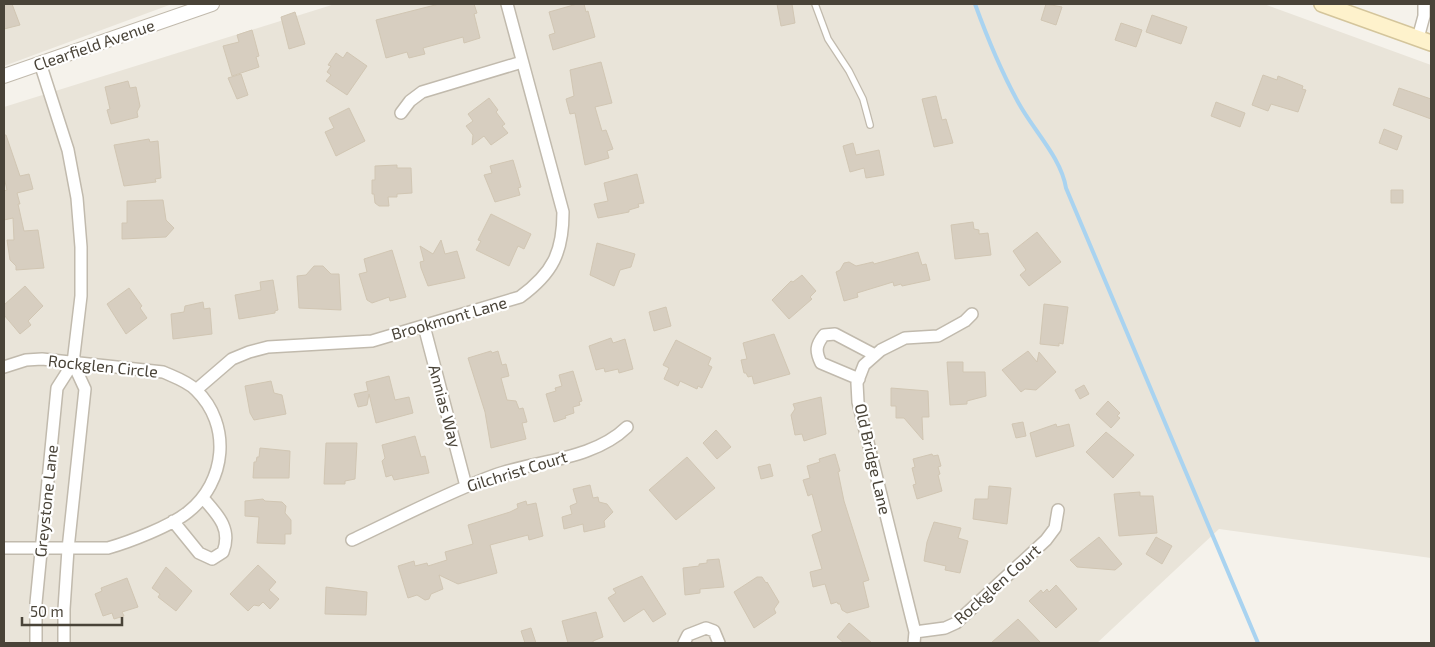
<svg xmlns="http://www.w3.org/2000/svg" width="1435" height="647" viewBox="0 0 1435 647" font-family="'Exo 2',sans-serif">
<style>
.residential{fill:#e9e4d9}
.lines{fill:none;stroke-linecap:round;stroke-linejoin:round}
.stream{stroke:#a9d3f0;stroke-width:4}
.building{fill:#d7cec0;stroke:#d1c6b3}
.service-casing{stroke:#c1baad;stroke-width:8}
.minor-casing{stroke:#c1baad;stroke-width:14}
.tertiary-casing{stroke:#c1baad;stroke-width:16}
.secondary-casing{stroke:#d4c59b;stroke-width:18}
.service{stroke:#fff;stroke-width:5.5}
.minor{stroke:#fff;stroke-width:11}
.tertiary{stroke:#fff;stroke-width:14}
.secondary{stroke:#fef2cc;stroke-width:15}
.labels{text-anchor:middle;stroke-width:4.5;stroke-linejoin:round;paint-order:stroke}
.street-label{font-size:16px;fill:#494338;stroke:#fff}
</style>
<rect width="100%" height="100%" fill="#f5f2eb"/>
<path class="residential" d="M4,4H172L4,66Z
M335,4H1264L1431,65V558L1219,529L1097,643H4V107Z"/>
<g class="lines">
<path class="stream" d="M975,4C987,37 1001,71 1018,102C1033,130 1061,157 1066,188L1258,643"/>
</g>
<path class="building" d="M4,4H12L20,25L4,29Z
M439,4H474L477,13L474,14L480,38L464,43L463,37L423,48L425,54L409,58L407,52L386,58L376,20Z
M577,4H584L586,12L588,11L595,37L553,50L549,35L555,33L549,12Z
M777,4H792L795,23L781,26Z
M1046,4L1062,7L1056,25L1041,20Z
M295,12L305,44L289,49L281,17Z
M1152,15L1187,27L1181,44L1146,32Z
M1121,23L1142,30L1136,47L1115,40Z
M252,30L259,56L256,57L259,67L232,76L223,46L239,42L237,35Z
M347,52L367,66L347,95L326,81L331,75L327,72L331,66L328,65L336,53L343,58Z
M601,62L612,103L595,107L602,131L606,130L613,149L607,151L609,158L585,165L575,113L570,114L566,99L574,96L570,70Z
M241,74L248,95L237,99L228,78Z
M1263,75L1277,80L1278,76L1303,86L1302,89L1306,90L1298,112L1271,104L1268,111L1252,105Z
M128,81L130,88L136,87L140,106L137,112L138,117L111,124L107,110L110,109L105,87Z
M1399,88L1431,99V119L1393,105Z
M936,96L942,120L946,119L953,143L934,147L922,99Z
M489,98L498,110L496,112L505,124L502,126L508,133L491,145L484,136L472,145L473,135L466,126L473,121L468,114Z
M1216,102L1245,113L1240,127L1211,116Z
M349,108L365,141L336,156L325,132L334,128L329,118Z
M1384,129L1402,136L1397,150L1379,143Z
M4,135H6L20,176L29,174L33,189L17,193L20,204H18L24,231L38,230L44,268L16,270V266L10,260L7,240H14L13,218L4,220V191L7,190L4,177Z
M149,139L150,142L158,141L161,178L155,179L156,182L124,186L114,145Z
M853,143L856,155L879,150L884,175L866,178L864,168L850,172L843,146Z
M513,160L521,187L518,188L520,195L495,202L484,175L492,173L490,166Z
M397,165V168H411L412,193L397,194V197H388L389,206H379L375,203L374,194H372V180H375V166Z
M637,174L644,203L638,204L639,207L629,210V212L598,218L594,204L608,201L604,183Z
M1391,190H1403V203H1391Z
M163,200L166,220L174,228L166,237L122,239V223H127V201Z
M491,214L531,234L524,249L518,246L509,266L476,250L481,241L478,240Z
M973,222L974,229L979,230V234L988,233L991,255L955,259L951,225Z
M1037,232L1061,262L1029,286L1020,275L1026,270L1013,251Z
M441,240L445,254L457,251L465,278L428,286L421,268L420,262L424,261L420,246L433,254Z
M597,243L635,254L631,267L620,270L614,286L590,275Z
M392,250L406,297L390,301L389,297L372,303L367,300L359,274L367,272L364,259Z
M918,252L922,265L926,264L930,280L902,286L901,284L894,286L893,282L857,293L858,297L844,301L836,272L840,270L844,263L849,262L856,266L873,262L874,264Z
M314,266H323L331,274H339L341,310L299,308L297,276L306,275Z
M802,275L816,291L810,297L812,299L789,319L772,300L791,281L793,282Z
M273,280L278,310L275,311V313L239,319L235,295L261,290L260,282Z
M25,286L43,306L28,321L31,325L20,334L4,315V305Z
M129,288L142,306L140,308L147,318L126,334L107,304Z
M203,302L204,309L210,308L212,334L173,339L171,314L184,312L185,306Z
M1044,304L1068,307L1063,344L1059,343V346L1040,344Z
M666,307L671,326L654,331L649,312Z
M774,334L790,374L754,384L752,376L748,377L746,373H744L741,360L747,359L743,343Z
M611,338L613,343L625,339L633,369L619,373L618,369L605,372L604,368L596,370L589,346Z
M676,340L711,358L708,365L712,367L702,388L698,386L697,389L680,381L678,386L664,379L669,368L663,365Z
M491,351L492,353L498,351L502,365L506,364L509,376L501,378L507,400L516,401L519,409L523,408L527,422L522,423L526,439L491,448L485,412L468,358Z
M1028,351L1037,362L1039,352L1056,372L1036,390L1025,389L1021,392L1002,370Z
M947,362H963V372H985L986,396L967,401V404L950,405Z
M573,371L582,401L579,402L580,405L573,407L574,413L565,416L566,418L554,422L546,394L556,391L555,388L562,386L559,375Z
M389,376L395,400L409,397L413,413L376,423L369,394L367,405L358,407L354,394L368,391L366,382Z
M271,381L274,393L282,395L286,414L254,420L250,413L245,386Z
M1084,385L1089,394L1080,399L1075,390Z
M891,388L928,391L929,417H922L923,440L904,418H896V406H891Z
M821,397L826,434L804,441L802,434L795,435L791,415L795,409L793,404Z
M1108,401L1120,413L1117,416L1120,418L1111,428L1096,414Z
M1023,422L1026,436L1016,438L1012,424Z
M1056,424L1057,427L1069,424L1074,446L1036,457L1030,433Z
M716,430L731,447L717,459L703,443Z
M1106,432L1134,455L1113,478L1086,452Z
M415,436L421,457L425,456L429,473L394,480L392,475L386,477L382,461L385,458L382,445Z
M326,443H357L355,479L345,481V484H324Z
M260,448L290,451L289,478H253L254,462H256L257,457H259Z
M835,454L840,471L838,472L844,501L869,580L863,582L869,607L847,613L842,610L840,604H838L837,602L831,604L825,584L813,587L810,572L822,569L812,535L822,531L812,494L808,496L803,480L810,478L807,466L820,462L819,459Z
M932,454L933,456L938,455L941,466L938,467L940,474L938,475L942,491L917,499L913,485L916,484L912,468L915,467L913,459Z
M687,457L715,488L676,520L649,490Z
M770,464L773,476L761,479L758,467Z
M590,485L593,498L598,497L599,502L607,504L613,512L604,521L605,527L584,532L583,524L564,529L562,517L572,514L570,506L577,503L573,489Z
M989,486L1011,488L1007,524L973,519L975,499H988Z
M1140,492V496H1153L1157,533L1119,536L1114,494Z
M263,499L265,501L282,502L286,506L285,513L291,520V534H285V544L257,543L259,517L245,516V501Z
M526,501L527,505L536,503L543,536L529,540L528,535L490,545L497,573L458,584L439,575L443,589L431,594L429,599L425,600L417,595L408,598L398,566L414,561L415,566L427,563L428,566L447,560L445,552L473,544L468,525L510,512L518,508L517,504Z
M934,522L961,528L958,538L968,541L960,573L945,570L946,566L924,561L927,542Z
M1099,537L1122,564L1115,570L1077,567L1070,560Z
M1156,537L1172,546L1162,564L1146,554Z
M719,559L724,587L700,589V593L685,595L683,568L699,566V564L707,563V560Z
M258,565L276,582L269,590L279,599L270,609L263,602L259,606L254,605L248,611L230,594Z
M166,567L192,591L176,611L158,597L160,594L152,588Z
M642,576L666,614L653,622L644,609L624,622L608,598L616,593L613,589Z
M757,577H762L766,583L767,582L779,602L774,609L776,613L754,628L734,592Z
M127,578L138,607L122,612L124,616L114,619L112,613L103,616L95,594L102,591L101,588Z
M1056,585L1077,609L1056,628L1029,601L1041,590L1043,593L1047,589L1049,592Z
M326,587L367,592L366,615L325,614Z
M596,612L603,637L593,641V643H568L562,621Z
M1018,619L1041,643H991Z
M849,623L872,643H844L837,637Z
M531,628L536,643H525L521,631Z"/>
<g class="lines">
<g class="service-casing">
<path id="service" d="M815,4L828,39L849,71L863,99L870,125"/>
</g>
<g class="minor-casing">
<path id="minor" d="M1418,38L1424,16V4
M401,113L410,101L422,92L522,62
M424,326L466,486
M4,367L26,360L42,359L163,372C174,377 187,381 196,390C232,425 226,482 188,512C171,526 129,542 108,548H4
M859,379L821,363C815,351 816,345 824,335L835,334L875,355
M196,390L232,359L249,352L268,347L372,341L520,297C553,273 563,252 563,212L507,4
M173,521L199,553L212,559L223,552C232,529 218,515 203,498
M352,540C399,518 446,493 495,475C538,460 593,460 627,427
M915,632L945,628L956,623L1046,540L1055,528L1058,510
M36,643V603L57,388L73,363L81,296V247L77,198L68,150L40,63
M64,643V609L68,549L85,389L73,363
M684,643L688,635L706,628L714,631L719,643
M914,643L915,632L858,402L857,383L864,365L881,350L905,338L938,336L965,321L972,314"/>
</g>
<g class="tertiary-casing">
<path id="tertiary" d="M4,76L212,4"/>
</g>
<g class="secondary-casing">
<path id="secondary" d="M1322,4L1431,43"/>
</g>
<use href="#service" class="service"/>
<use href="#minor" class="minor"/>
<use href="#tertiary" class="tertiary"/>
<use href="#secondary" class="secondary"/>
</g>
<g class="labels">
<g class="street-label">
<text transform="translate(94 45) rotate(-19)" y="6">Clearfield Avenue</text>
<text transform="translate(449 318) rotate(-16)" y="6">Brookmont Lane</text>
<text transform="translate(103 366) rotate(6)" y="6">Rockglen Circle</text>
<text transform="translate(445 406) rotate(75)" y="6">Annias Way</text>
<text transform="translate(873 459) rotate(77)" y="6">Old Bridge Lane</text>
<text transform="translate(517 471) rotate(-17)" y="6">Gilchrist Court</text>
<text transform="translate(46 501) rotate(-84)" y="6">Greystone Lane</text>
<text transform="translate(997 584) rotate(-42)" y="6">Rockglen Court</text>
</g>
</g>
<rect width="1435" height="647" fill="none" stroke="#494338" stroke-width="10"/>
<path d="M22 617v8h100v-8" fill="none" stroke="#494338" stroke-width="2.5"/>
<text x="30" y="617" font-size="15" fill="#494338" stroke="#ffffff" stroke-width="4" paint-order="stroke">50 m</text>
</svg>
